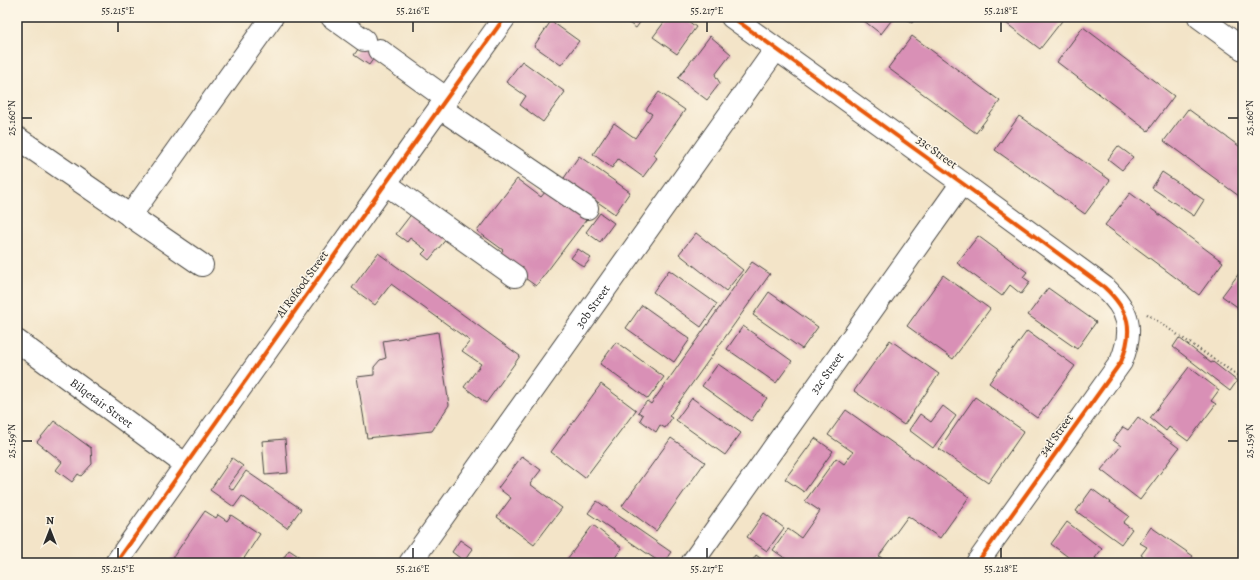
<svg xmlns="http://www.w3.org/2000/svg" width="1260" height="580" viewBox="0 0 1260 580" font-family="Alegreya,serif">
<style>
.building{fill:#d990b6}
.lines{fill:none;stroke-linecap:round;stroke-linejoin:round}
.minor-casing{stroke:#494743;stroke-width:24}
.path{stroke:#494743;stroke-width:2.5;stroke-dasharray:1 3;stroke-linecap:butt}
.minor{stroke:#fff;stroke-width:22}
.cycleway-casing{stroke:#fcf5e5;stroke-width:6}
.cycleway{stroke:#e8590c;stroke-width:4}
.ticks{fill:none;stroke:#2b2b2b;stroke-width:1.5}
.labels{text-anchor:middle;stroke-width:3;stroke-linejoin:round;paint-order:stroke}
.street-label{font-size:12px;fill:#2b2b2b;stroke:#fcf5e5}
.neatline{fill:none;stroke:#2b2b2b;stroke-width:1.5}
.ticks-label{font-size:10px;text-anchor:middle;fill:#2b2b2b}
</style>
<rect width="100%" height="100%" fill="#fcf5e5"/>
<filter id="ink" filterUnits="userSpaceOnUse"><feTurbulence type="fractalNoise" baseFrequency=".025" numOctaves="2"/><feDisplacementMap in="SourceGraphic" scale="8" xChannelSelector="R" yChannelSelector="G"/><feConvolveMatrix kernelMatrix="1 2 1 2 8 2 1 2 1" color-interpolation-filters="sRGB"/></filter>
<filter id="wash" filterUnits="userSpaceOnUse"><feTurbulence type="fractalNoise" baseFrequency=".012" numOctaves="4" result="noise"/><feDisplacementMap in="SourceGraphic" scale="16" xChannelSelector="R" yChannelSelector="G"/><feGaussianBlur stdDeviation="0.9" result="paint"/><feColorMatrix in="noise" values="0 0 0 0 0 0 0 0 0 0 0 0 0 0 0 0 0 1.4 0 .05"/><feComposite in="paint" operator="in"/></filter>
<g filter="url(#wash)">
<rect width="100%" height="100%" fill="#f3e4c8"/>
<g id="blocks">
<path class="building" d="M620,17H644L636,28Z
M668,17H683L696,27L677,54L653,37Z
M859,17H894L881,34Z
M904,17H917L912,23Z
M998,17H1065L1040,49Z
M551,21L579,41L561,65L534,46Z
M1083,27L1174,96L1148,131L1057,62Z
M369,34L383,45L369,65L354,55Z
M710,36L731,54L715,75L720,83L707,100L678,78Z
M912,36L1000,101L976,133L888,68Z
M522,61L565,92L543,122L520,105L526,96L506,82Z
M659,92L685,110L653,155L657,158L643,177L618,159L612,168L593,154L614,123L635,138L652,114L646,110Z
M1188,109L1243,149V199L1164,141Z
M1019,116L1110,180L1085,214L995,150Z
M1118,146L1133,157L1122,170L1108,159Z
M579,156L630,192L615,214L586,194L582,199L560,184Z
M1162,172L1204,200L1194,216L1152,188Z
M517,179L541,197L546,191L586,220L536,286L497,258L503,250L477,231Z
M1130,193L1223,262L1199,295L1105,225Z
M413,212L447,238L429,260L422,254L426,250L410,238L407,242L396,234Z
M600,213L614,223L600,242L586,232Z
M696,233L743,270L726,291L679,254Z
M978,236L1027,272L1023,277L1030,282L1021,294L1010,285L1002,296L957,263Z
M578,249L591,258L584,267L571,258Z
M378,253L520,356L486,403L464,387L481,364L462,351L470,341L391,284L375,305L352,288Z
M752,262L770,274L669,416L672,418L665,428L660,425L656,432L640,420L643,415L638,412L647,401L651,404Z
M1243,268V311L1222,296Z
M669,270L717,304L701,327L653,292Z
M943,275L990,309L953,359L907,326Z
M1048,288L1096,322L1077,349L1028,315Z
M769,292L818,327L802,349L753,315Z
M642,305L690,339L674,362L626,328Z
M743,326L792,361L776,383L727,349Z
M1027,331L1075,366L1037,418L989,383Z
M438,332L449,405L432,431L367,438L357,377L374,375V367L380,360L386,358L383,341Z
M1179,338L1211,363L1213,362L1237,381L1230,391L1173,347Z
M890,340L939,374L904,425L854,391Z
M616,342L664,377L648,399L600,364Z
M718,364L767,398L751,421L702,386Z
M1189,367L1219,390L1211,401L1216,404L1188,441L1169,427L1166,431L1150,418Z
M601,384L636,410L585,478L551,452Z
M975,397L1024,431L988,483L939,449Z
M692,398L741,433L725,455L676,420Z
M943,406L956,416L933,448L909,430L920,414L931,422Z
M846,410L969,497L940,538L908,516L879,556L889,563H792L773,550L788,529L801,538L820,511L805,501L836,458L844,464L853,452L828,435Z
M1138,417L1179,448L1140,500L1101,470L1121,446L1113,440L1123,427L1128,430Z
M54,421L91,448L92,464L81,476L78,474L72,482L56,470L62,462L37,442Z
M671,438L705,462L656,531L622,506Z
M815,438L833,451L804,492L785,479Z
M285,439L288,473L265,475L262,441Z
M522,456L541,470L530,484L562,508L534,545L497,517L511,498L498,488Z
M232,458L243,466L228,486L233,490L246,471L301,509L287,528L242,496L234,507L210,490Z
M1092,489L1129,516L1123,523L1132,529L1121,544L1076,511Z
M597,501L671,552L663,563H661L588,513Z
M205,511L216,518L218,515L227,521L231,515L260,534L241,563H169Z
M764,513L784,528L767,551L747,537Z
M1067,522L1102,549L1095,558L1101,563H1076L1051,544Z
M593,525L622,548L611,563H564Z
M1151,527L1193,556L1188,563H1152L1141,555L1147,547L1140,543Z
M460,540L473,549L464,561L452,552Z
M289,550L309,563H280Z
M756,555L767,563H751Z"/>
</g>
</g>
<g filter="url(#ink)">
<use href="#blocks" fill-opacity="0" stroke="#494743" stroke-width="1"/>
<g class="lines">
<g class="minor-casing">
<g id="minor">
<path d="M332,17L364,40"/>
<path d="M732,17L962,183L1104,287C1130,311 1134,330 1121,362L977,563"/>
<path d="M1199,17L1243,49"/>
<path d="M379,50L447,99"/>
<path d="M440,108L587,208"/>
<path d="M17,138L202,265"/>
<path d="M386,184L515,276"/>
<path d="M130,216L272,17"/>
<path id="s1" d="M17,341L186,465"/>
<path d="M116,563L408,152L505,17"/>
<path id="s2" d="M410,563L776,49"/>
<path id="s3" d="M692,563L962,183"/>
</g>
</g>
<path class="path" d="M1147,314L1243,379"/>
<use href="#minor" class="minor"/>
<g class="cycleway-casing">
<path id="cycleway" d="M732,17L962,183L1104,287C1130,311 1134,330 1121,362L977,563
M116,563L408,152L505,17"/>
</g>
<use href="#cycleway" class="cycleway"/>
</g>
</g>
<path class="ticks" d="M118,22V32M413,22V32M707,22V32M1001,22V32M22,118H32M1228,118H1238M22,441H32M1228,441H1238M118,548V558M413,548V558M707,548V558M1001,548V558"/>
<g class="labels">
<g class="street-label">
<text transform="translate(937 152) rotate(36)" y="4">33c Street</text>
<text transform="translate(302 284) rotate(-54)" y="4">Al Rofood Street</text>
<text dy="4" stroke="none"><textPath href="#s2" startOffset="315">30b Street</textPath></text>
<text dy="4" stroke="none"><textPath href="#s3" startOffset="233">32c Street</textPath></text>
<text dy="4" stroke="none"><textPath href="#s1" startOffset="105">Bilqetair Street</textPath></text>
<text transform="translate(1056 435) rotate(-54)" y="4">34d Street</text>
</g>
</g>
<rect width="1260" height="580" fill="none" stroke="#fcf5e5" stroke-width="44"/>
<g transform="translate(50 530)" stroke="#fcf5e5" stroke-width="3" paint-order="stroke">
<path d="M0-3L7 15L0 10L-7 15Z" fill="#2b2b2b"/>
<text y="-6" font-size="11" font-weight="bold" text-anchor="middle" fill="#2b2b2b">N</text>
</g>
<rect x="22" y="22" width="1216" height="536" class="neatline"/>
<g class="ticks-label">
<text x="118" y="14">55.215°E</text>
<text x="413" y="14">55.216°E</text>
<text x="707" y="14">55.217°E</text>
<text x="1001" y="14">55.218°E</text>
<text transform="translate(11 118) rotate(-90)" y="4">25.160°N</text>
<text transform="translate(1249 118) rotate(-90)" y="4">25.160°N</text>
<text transform="translate(11 441) rotate(-90)" y="4">25.159°N</text>
<text transform="translate(1249 441) rotate(-90)" y="4">25.159°N</text>
<text x="118" y="572">55.215°E</text>
<text x="413" y="572">55.216°E</text>
<text x="707" y="572">55.217°E</text>
<text x="1001" y="572">55.218°E</text>
</g>
</svg>
